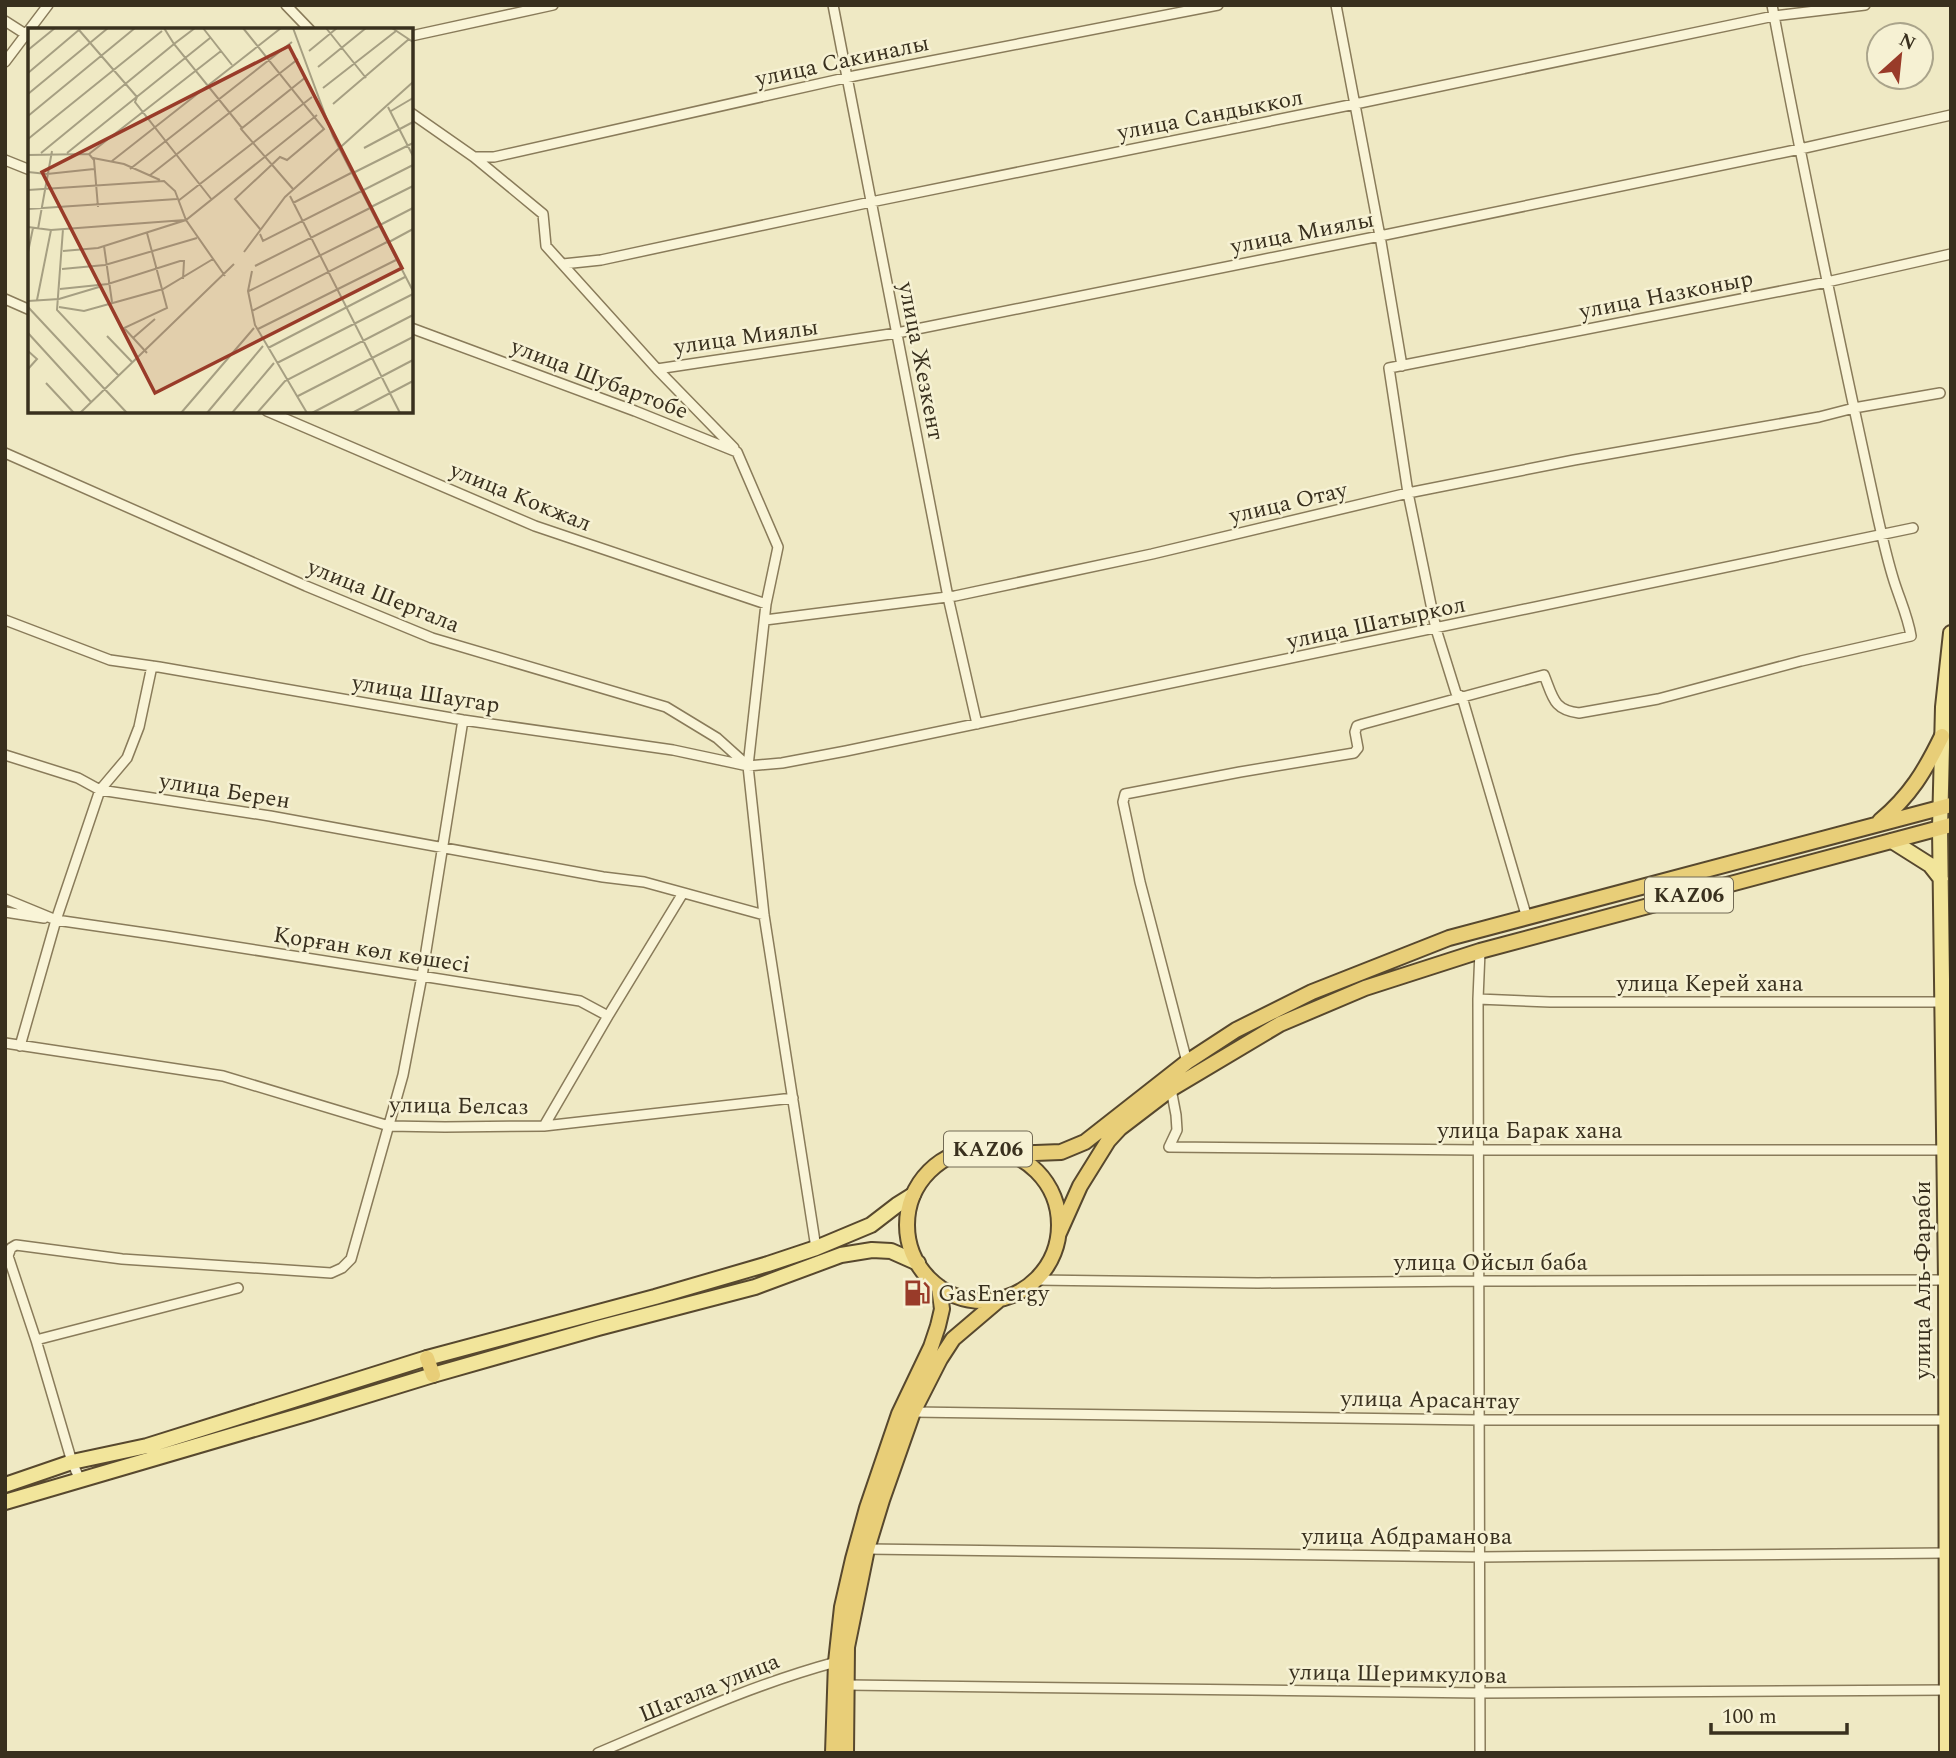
<svg xmlns="http://www.w3.org/2000/svg" width="1956" height="1758" viewBox="0 0 1956 1758" font-family="Spectral,serif">
<style>
.lines{fill:none;stroke-linecap:round;stroke-linejoin:round}
.minor-casing{stroke:#897b5a;stroke-width:12}
.primary-casing{stroke:#57482e;stroke-width:18}
.trunk-casing{stroke:#57482e;stroke-width:18}
.minor{stroke:#f9f4d7;stroke-width:9}
.primary{stroke:#f2e59b;stroke-width:14}
.trunk{stroke:#e8ce78;stroke-width:14}
.labels{text-anchor:middle;stroke-width:5;stroke-linejoin:round;paint-order:stroke}
.shield{fill:#f6f1d3;stroke:#726a54;stroke-width:2}
.shield-label{font-size:21px;font-weight:bold;fill:#39301e}
.street-label{font-size:23px;fill:#39301e;stroke:#f6f1d3}
.poi-label{font-size:23px;fill:#39301e;stroke:#f6f1d3;text-anchor:start}
.inset-road{fill:none;stroke:#a69f82;stroke-width:2}
.view{fill:#993b29;fill-opacity:0.15;stroke:#993b29;stroke-width:3.5}
.inset-edge{fill:none;stroke:#39301e;stroke-width:3.5}
</style>
<rect width="100%" height="100%" fill="#efe9c4"/>
<g class="lines">
<g class="minor-casing">
<path id="minor" d="M286,5L310,30
M833,5L948,597L977,724
M1336,5L1380,236L1402,366
M5,21L30,37
M411,36L553,5
M5,62L48,5
M411,113L474,157L543,214L546,246L657,369L734,448
M474,157H494L854,76L1218,5
M5,160L30,170
M563,264L601,260L871,202L1355,104L1774,16L1865,5
M5,299L30,310
M411,328L635,411L737,452L778,547L766,604L748,766L764,915L816,1248
M657,369L897,333L1380,236L1800,149L1951,115
M267,411L535,526L766,604
M5,453L306,586L432,638L666,707L717,738L747,765
M5,620L110,660L159,667L463,720L673,750L748,766L782,763L846,751L1913,528
M765,620L955,596L1152,554L1408,493L1574,460L1819,417L1854,408L1940,393
M5,755L78,778L100,790L270,816L603,877L644,882L764,915
M5,899L56,920L166,936L580,1001L608,1016L544,1126
M5,912L44,918
M1527,918L1462,697L1456,693L1436,629L1408,493L1389,368L1827,282L1951,254
M1478,999L1550,1002H1942
M608,1016L683,893
M5,1043L223,1076L389,1126L445,1127L544,1126L793,1098
M20,1046L56,920L100,790L127,758L139,727L152,666
M1187,1062L1140,882L1123,802L1125,794L1240,772L1354,753L1358,748L1355,732L1357,726L1363,724L1544,675C1553,697 1553,710 1579,713L1658,699L1801,661L1911,636C1908,617 1900,600 1894,581C1887,559 1882,536 1877,514C1840,345 1804,175 1772,5
M1171,1089L1176,1115L1177,1130L1169,1147L1478,1150H1948
M1036,1280L1258,1283L1478,1281L1946,1280
M36,1340L238,1288
M913,1412L1479,1420H1946
M80,1480L72,1462L36,1340L8,1256L11,1248L16,1245L122,1259L331,1273L342,1268L351,1259L403,1075L422,976L463,720
M867,1549L1479,1557L1946,1553
M847,1685L1480,1693L1948,1690
M598,1753C676,1720 754,1684 836,1662
M1480,1753L1478,999L1480,951"/>
</g>
<g class="primary-casing">
<path id="primary" d="M1892,841L1930,865L1941,879
M5,1485L72,1462L147,1446L427,1358L655,1297L768,1264L816,1248L871,1225L897,1205L913,1195
M5,1502L309,1413L433,1375L598,1328L755,1287L841,1255L872,1250L891,1251L918,1263
M1947,1753L1946,1280L1940,829L1943,707L1951,633"/>
</g>
<g class="trunk-casing">
<path id="trunk" d="M1880,821C1910,796 1925,771 1942,736
M907 1225a76 76 0 1 1 152 0a76 76 0 1 1-152 0Z
M1012,1154L1061,1152L1085,1142L1187,1062L1236,1030L1312,992L1449,938L1951,805
M1059,1233L1080,1186L1108,1141L1120,1128L1171,1089L1280,1024L1365,988L1480,951L1951,825
M427,1358L433,1375
M833,1753L836,1662L842,1607L853,1559L867,1508L899,1414L931,1347L938,1326L942,1309L939,1287
M846,1753L847,1647L867,1549L882,1500L913,1412L940,1359L953,1339L1000,1299"/>
</g>
<use href="#minor" class="minor"/>
<use href="#primary" class="primary"/>
<use href="#trunk" class="trunk"/>
</g>
<defs>
<g id="fuel-bare" transform="scale(2.1)"><path d="M-5.5-6h7V0h2V4h1.3V-2.5L3-4.5l.8-.8L6-3V5H2.5V1h-1V6h-7ZM-4.2-4.7v3.2H.2V-4.7Z" fill="#993b29" stroke="#f6f1d3" stroke-width="2.5" paint-order="stroke"/></g>
</defs>
<g fill-rule="evenodd">
<use href="#fuel-bare" x="917" y="1293"/>
</g>
<g class="labels">
<g class="shield">
<rect x="1645" y="877.5" width="88" height="35" rx="5"/>
<rect x="944" y="1131.5" width="88" height="35" rx="5"/>
</g>
<g class="shield-label">
<text x="1689" y="902">KАZ06</text>
<text x="988" y="1156">KАZ06</text>
</g>
<g class="street-label">
<text transform="translate(842 60) rotate(-12)" y="8">улица Сакиналы</text>
<text transform="translate(1210 114) rotate(-11)" y="8">улица Сандыккол</text>
<text transform="translate(1302 232) rotate(-11)" y="8">улица Миялы</text>
<text transform="translate(1666 294) rotate(-11)" y="8">улица Назконыр</text>
<text transform="translate(746 336) rotate(-8)" y="8">улица Миялы</text>
<text transform="translate(922 361) rotate(79)" y="8">улица Жезкент</text>
<text transform="translate(600 378) rotate(21)" y="8">улица Шубартобе</text>
<text transform="translate(521 496) rotate(22)" y="8">улица Кокжал</text>
<text transform="translate(1288 502) rotate(-13)" y="8">улица Отау</text>
<text transform="translate(384 595) rotate(22)" y="8">улица Шергала</text>
<text transform="translate(1376 622) rotate(-12)" y="8">улица Шатыркол</text>
<text transform="translate(426 693) rotate(9)" y="8">улица Шаугар</text>
<text transform="translate(225 790) rotate(9)" y="8">улица Берен</text>
<text transform="translate(372 949) rotate(9)" y="8">Қорған көл көшесі</text>
<text x="1710" y="991">улица Керей хана</text>
<text transform="translate(459 1105) rotate(1)" y="8">улица Белсаз</text>
<text x="1530" y="1138">улица Барак хана</text>
<text x="1491" y="1270">улица Ойсыл баба</text>
<text transform="translate(1922 1280) rotate(-90)" y="8">улица Аль-Фараби</text>
<text transform="translate(1430 1399) rotate(1)" y="8">улица Арасантау</text>
<text x="1407" y="1544">улица Абдраманова</text>
<text transform="translate(1398 1673) rotate(1)" y="8">улица Шеримкулова</text>
<text transform="translate(709 1687) rotate(-22)" y="8">Шагала улица</text>
</g>
<g class="poi-label">
<text x="938" y="1301">GasEnergy</text>
</g>
</g>
<g transform="translate(28 28)">
<rect width="385" height="385" fill="#efe9c4"/>
<path class="inset-road" d="M167,0L146,16L214,100M175,0L204,37M215,0L296,101L259,132L252,129L207,171L232,201M265,0L305,108L385,263M298,0L338,50M364,0L385,14M51,2L109,69L107,74L184,172M0,22L27,0M281,23L309,0M290,39L338,0M0,45L52,1M295,60L368,3M0,66L80,0M305,76L381,11M360,79L385,128M363,83L385,70M0,88L107,0M0,111L134,3M336,120L385,94M13,125L146,16L136,0M39,125L182,10M61,126L193,23M0,127L61,126L66,132L70,179M65,130L96,136L132,152M84,133L253,0M102,141L264,14M0,144L19,146L66,141M325,145L385,115M121,148L270,31M265,161L213,101L278,49M0,162L136,153L147,163L158,192L197,248M262,168L372,385M150,173L284,69M265,175L323,145M343,179L385,158M0,181L149,171M352,197L385,180M0,199L23,202L157,192M10,201L24,123M35,201L29,282L91,348M119,205L139,280L96,300L119,325M232,206L235,213L385,137M361,214L385,201M76,218L84,274M35,223L70,220L158,192L289,87M0,224L5,200M216,224L257,169L385,54M227,238L342,180M34,241L77,237L169,210M224,243L220,263L227,297L279,385M32,261L80,256L152,233H156L155,251M221,263L351,198M9,272L23,202M0,273L31,271L71,259M0,279L99,385M31,279L56,283L135,261L185,231M224,283L359,214M230,301L368,232M0,305L63,374M79,308L105,335M105,310L127,291M240,320L377,249M0,323L9,331L0,341M249,335L385,266M18,355L46,385M270,368L385,309M52,385L206,236M153,385L226,300M179,385L235,318M204,385L246,335M229,385L257,353L385,287M284,385L385,332M324,385L385,353"/>
<path class="view" d="M261,18L374,240L127,365L14,144Z"/>
<rect width="385" height="385" class="inset-edge"/>
</g>
<rect width="1956" height="1758" fill="none" stroke="#39301e" stroke-width="14"/>
<g transform="translate(1900 56) rotate(27)"><circle r="33" fill="#f6f1d3" stroke="#aaa48b" stroke-width="2"/>
<path d="M0-5L12 26L0 18L-12 26Z" fill="#993b29"/>
<text y="-10" font-size="19" font-weight="bold" text-anchor="middle" fill="#39301e">N</text>
</g>
<path d="M1711 1723v10h136v-10" fill="none" stroke="#39301e" stroke-width="3.5"/>
<text x="1722" y="1723" font-size="21" fill="#39301e" stroke="#f6f1d3" stroke-width="5" paint-order="stroke">100 m</text>
</svg>
